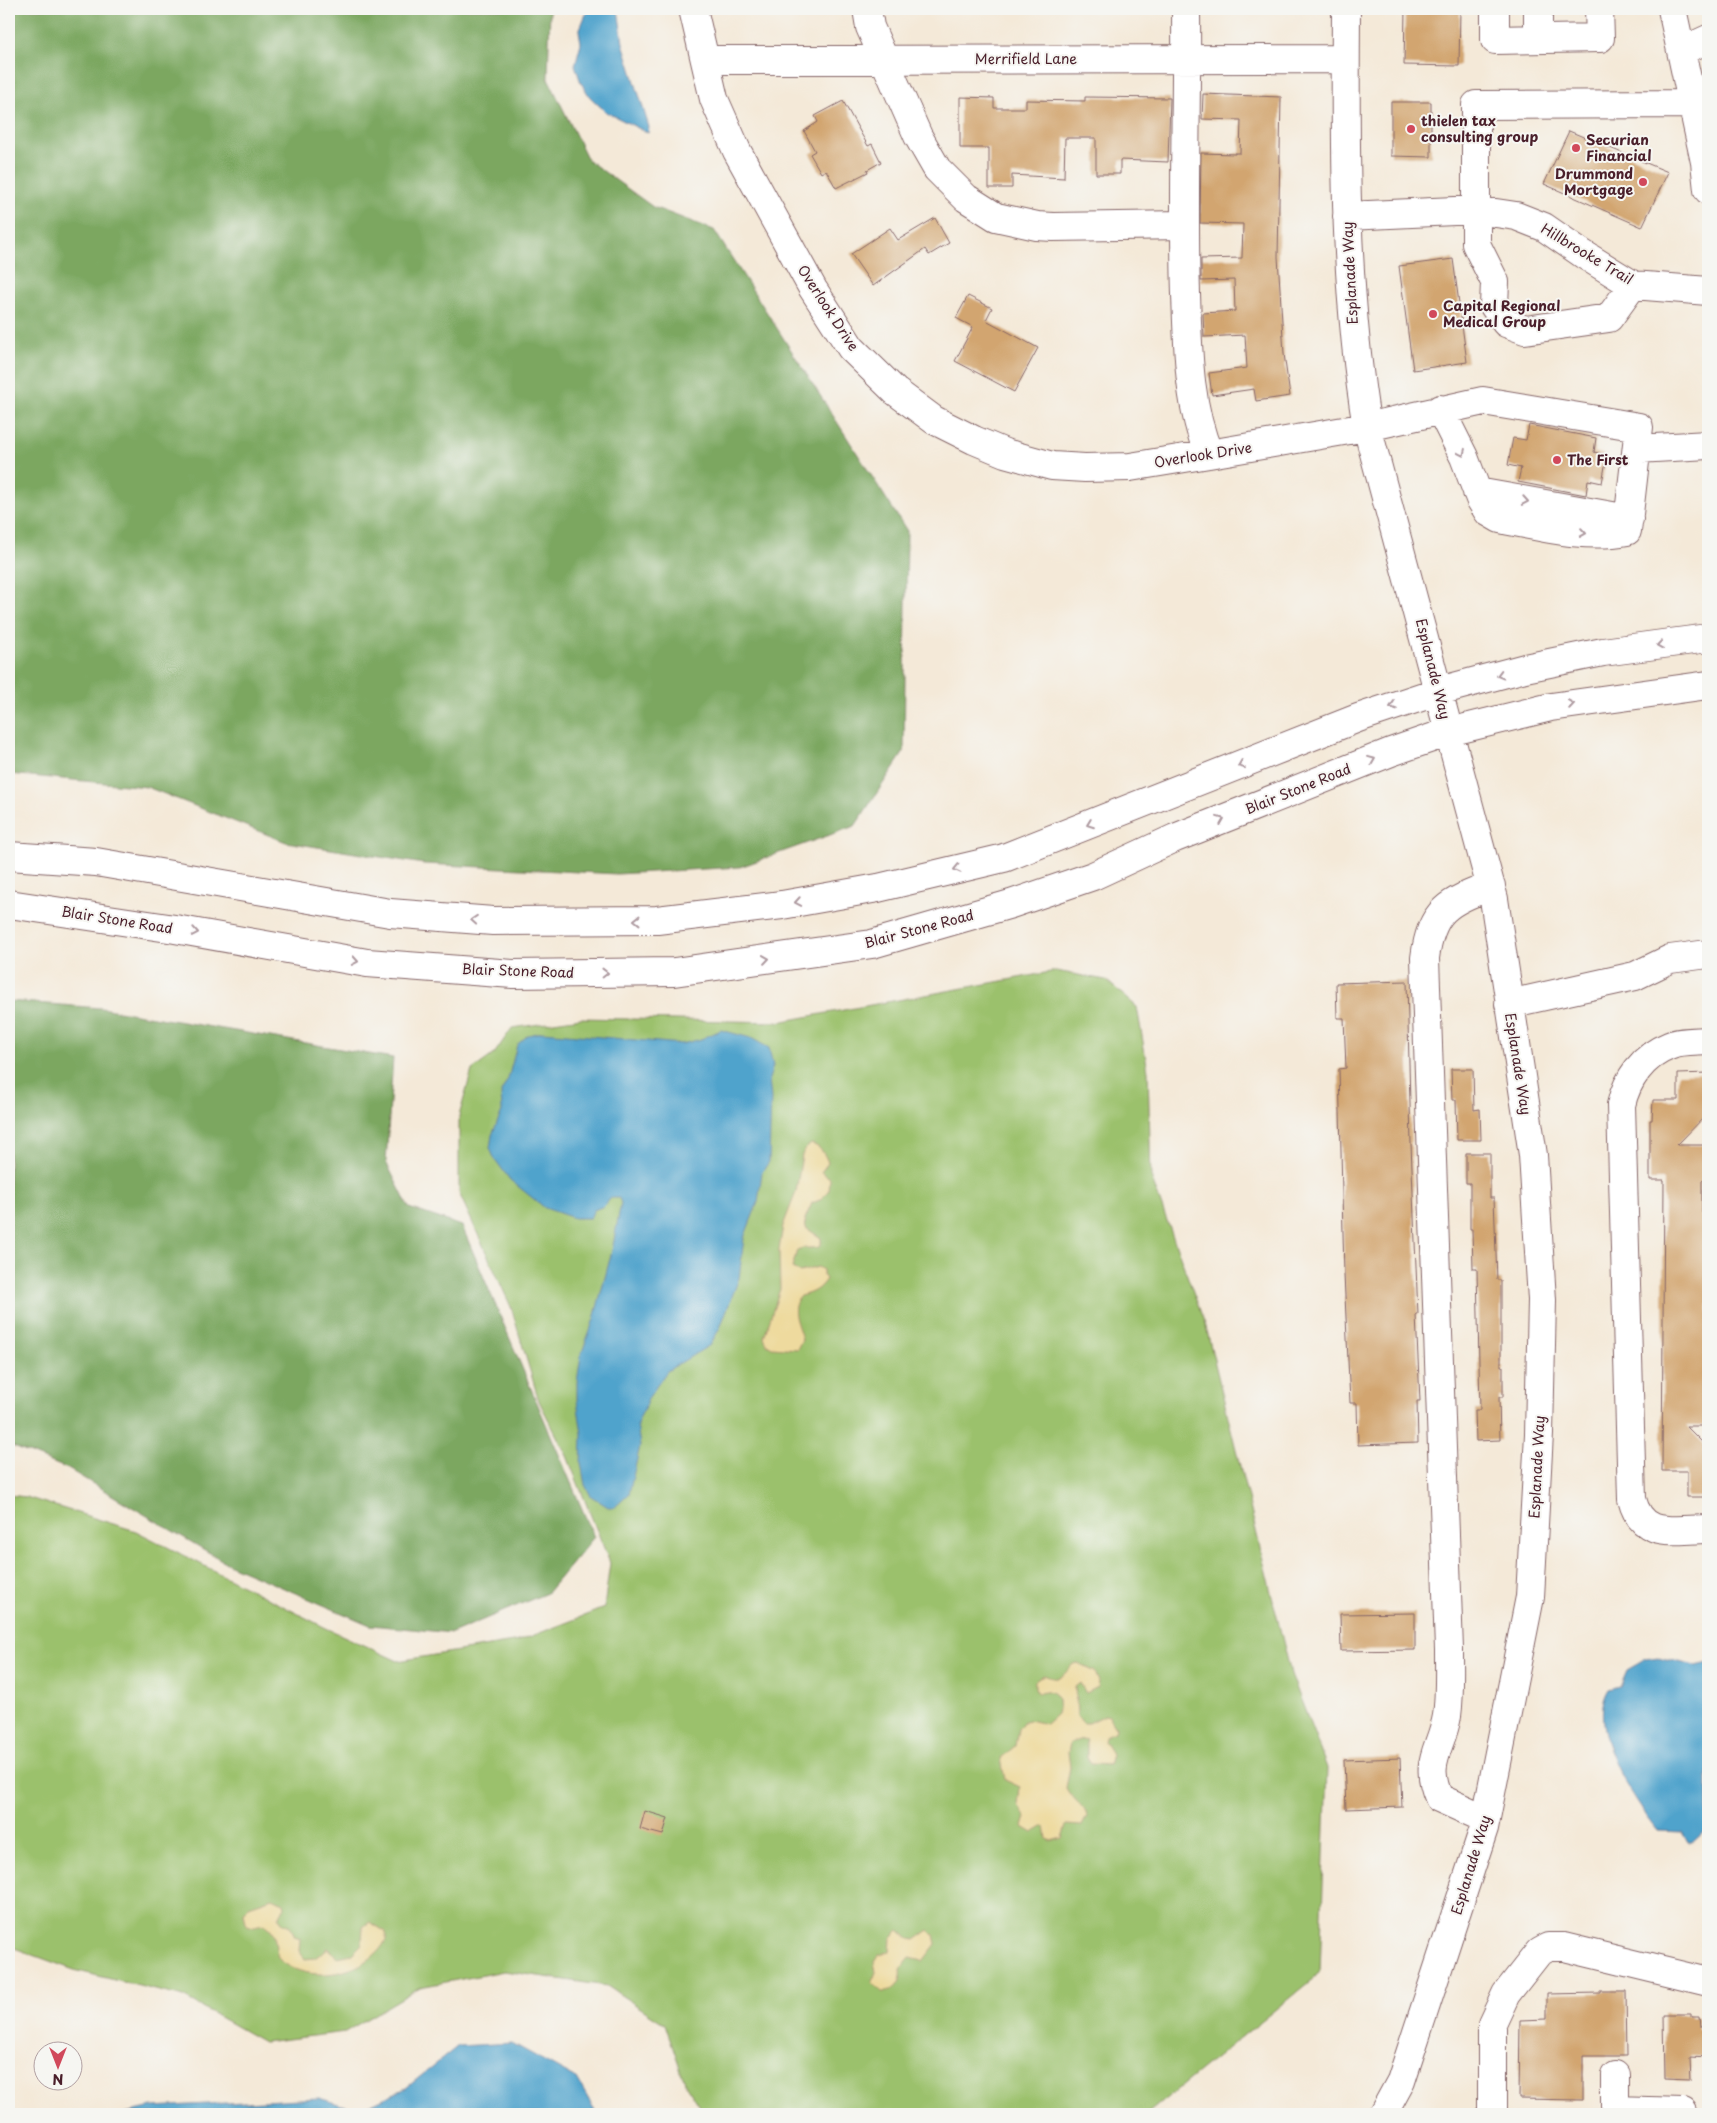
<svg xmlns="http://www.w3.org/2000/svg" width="1717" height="2123" viewBox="0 0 1717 2123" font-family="'Playpen Sans',sans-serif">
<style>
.green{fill:#9bc16c;stroke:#72704c}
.forest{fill:#7ca760;stroke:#636346}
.sand{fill:#eeda9e;stroke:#9c7c64}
.water{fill:#50a3cc;stroke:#4d617c}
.building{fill:#d2a570}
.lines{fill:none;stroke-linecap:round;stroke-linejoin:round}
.minor-casing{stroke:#866668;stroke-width:30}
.minor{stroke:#fff;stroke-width:28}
.oneway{stroke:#ae9aa0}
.poi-dot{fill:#d1495b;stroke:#f6f6f2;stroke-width:2}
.labels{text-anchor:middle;stroke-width:4;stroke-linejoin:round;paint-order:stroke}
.street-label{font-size:14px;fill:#4a1f2b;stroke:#f6f6f2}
.poi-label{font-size:14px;font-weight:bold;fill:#4a1f2b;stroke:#f6f6f2;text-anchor:start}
</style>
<rect width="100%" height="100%" fill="#f6f6f2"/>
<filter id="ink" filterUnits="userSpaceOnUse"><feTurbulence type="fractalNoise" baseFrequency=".02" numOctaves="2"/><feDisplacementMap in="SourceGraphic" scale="10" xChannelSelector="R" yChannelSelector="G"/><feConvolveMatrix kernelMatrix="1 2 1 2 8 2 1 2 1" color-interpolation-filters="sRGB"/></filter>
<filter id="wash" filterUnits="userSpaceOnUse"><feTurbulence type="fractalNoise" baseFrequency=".0096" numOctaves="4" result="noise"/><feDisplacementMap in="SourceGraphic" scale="20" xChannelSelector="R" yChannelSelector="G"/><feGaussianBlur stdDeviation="1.12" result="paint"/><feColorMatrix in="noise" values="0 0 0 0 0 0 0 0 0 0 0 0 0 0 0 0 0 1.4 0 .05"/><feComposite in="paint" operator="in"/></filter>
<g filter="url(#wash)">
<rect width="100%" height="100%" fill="#f4e9d8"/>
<path class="green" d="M1056,971L1106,980L1137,1007L1148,1071L1151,1177L1206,1327L1291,1674L1327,1768L1320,1973L1147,2114H705L686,2085L665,2024L607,1986L504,1971L420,1987L345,2032L264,2042L184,1997L74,1970L9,1946V1495L26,1497L136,1531L324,1627L398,1661L519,1641L604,1608L610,1563L567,1456L539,1401L511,1307L459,1193V1116L472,1070L494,1054L512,1028L581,1018L778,1022Z"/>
<path class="forest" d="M9,9H550L548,78L588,160L653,207L714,230L907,531L904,752L855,826L740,867L617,874L424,864L286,842L147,787L9,774Z
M9,1001L101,1008L393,1058L386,1162L409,1208L462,1226L594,1537L547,1593L452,1633L370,1625L230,1565L68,1469L9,1445Z"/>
<path class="sand" d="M811,1144C820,1146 825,1154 828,1163L821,1172L830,1178L829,1191L820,1200L812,1203L805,1219L806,1228L821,1238V1246C813,1250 805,1246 797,1250L792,1268L800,1272L818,1267L823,1270V1275L826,1279C819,1290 812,1293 800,1296C788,1311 799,1325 802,1340L797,1349L772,1347L767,1344L764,1337L780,1289L779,1250L783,1226L796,1192L802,1155L805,1149Z
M1078,1663L1095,1672L1099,1682L1098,1687L1086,1693L1080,1683L1075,1687L1077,1716L1083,1723H1089L1105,1715L1109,1716L1116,1727L1115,1732L1105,1736L1104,1741L1112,1754L1109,1765L1091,1764L1087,1758V1740L1082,1739L1070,1743L1068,1753L1070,1767L1066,1788C1071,1799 1084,1804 1087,1816L1082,1826L1066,1825L1062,1838L1051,1841L1047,1839L1045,1826L1033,1833L1023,1827L1026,1817L1018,1805L1020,1787L1005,1780L1001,1758L1015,1746L1018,1729L1024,1721L1029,1720L1046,1724L1057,1714C1059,1707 1060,1694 1051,1692C1047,1691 1042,1693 1038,1693L1035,1688V1681L1044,1675C1061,1683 1063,1675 1073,1664Z
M272,1898L284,1903L285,1907L278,1917L283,1923L290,1926L295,1936L300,1938L299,1951L305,1959L315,1958L328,1948L338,1957L352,1954L362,1944L363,1927L370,1922L386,1932V1940C368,1975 308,1986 279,1959C273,1947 279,1931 264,1924L249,1927L246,1923L244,1913L249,1906Z
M899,1930L909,1939L915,1940L929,1930L934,1935L936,1944L923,1961L910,1958L901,1969C903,1981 895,1993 882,1992L872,1982L876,1972L874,1962L878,1956L890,1951L891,1938Z"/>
<path class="water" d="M588,9H618L623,43L649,127L648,133L606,112L590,97L581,83L575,65L581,43L579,31Z
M721,1030L751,1038L769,1048L773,1066L769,1079L771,1098L769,1162L762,1172L758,1202L744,1238L739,1278L720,1328L710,1345L667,1371L649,1397L637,1424L640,1446L629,1494L615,1507H608L591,1496L585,1485L581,1463L582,1434L577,1401V1382L581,1355L594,1319L612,1251L621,1203L619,1198H611L604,1206L594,1210L590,1218H574L545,1208L510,1180L494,1158L490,1148L492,1135L502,1111L501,1092L508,1079L517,1045L528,1035L543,1032L682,1044L701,1039Z
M1659,1657L1695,1666L1708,1663V1828L1692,1843H1688L1682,1832L1658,1831C1633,1800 1585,1727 1609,1689L1620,1686L1627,1670L1646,1659Z
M512,2043L577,2079L597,2114H122L152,2107L319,2098L358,2110L406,2088L458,2046Z"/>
<g id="blocks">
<path class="building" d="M1405,9H1460L1459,66L1404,65Z
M1203,94L1281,97L1278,257L1284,354L1290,396L1256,401L1254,389L1212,395L1209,373L1247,368L1245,335L1204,337L1203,313L1235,311L1234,280L1201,281V259L1242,258L1243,224L1200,223L1201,153L1235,154V153H1240L1241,120L1202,119Z
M960,97L994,98V108H1026V100L1085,101V97L1170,98L1168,162L1120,160V174H1096V138H1065L1064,178L1012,175V188H989V148H960Z
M843,101L868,146L872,144L881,162L867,170L868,172L836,188L826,170L821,173L810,154L815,151L804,131L818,122L815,116Z
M1391,102H1431V157L1391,156Z
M1569,131L1668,172L1642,227L1544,184Z
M935,218L949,243L929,255L925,249L873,286L851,254L890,228L898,240Z
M1453,259L1467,362L1413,370L1399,266Z
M968,296L992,308L986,320L1038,348L1014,392L955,361L973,327L956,318Z
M1529,425L1596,438L1594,452L1607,455L1602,483L1588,480L1586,495L1518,482L1521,468L1508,465L1513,438L1526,440Z
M1407,981L1411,1144L1418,1315H1416L1420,1401H1417L1418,1443L1358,1445L1357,1403H1350L1344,1274L1339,1069L1346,1068L1344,1018H1337L1336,983Z
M1451,1069H1473L1474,1110L1480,1109L1481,1140H1457L1456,1100H1452Z
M1708,1073V1113L1677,1145H1708V1180H1702V1213H1708V1426H1686L1708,1448V1497H1687V1471H1662L1664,1180H1650V1120H1652L1653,1100H1678V1074Z
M1466,1153H1490V1198H1494L1497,1280H1501V1366H1503V1397H1499L1500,1440L1476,1441L1475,1410H1480L1477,1269H1473L1472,1229H1470V1183H1466Z
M1415,1613V1650L1341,1651L1340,1614Z
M1400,1758L1402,1807L1346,1809L1344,1760Z
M645,1811L668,1818L663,1835L640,1829Z
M1600,1991H1626L1627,2056H1583V2100L1519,2099L1520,2020L1547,2019V1994L1600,1993Z
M1664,2014H1691V2017H1698L1699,2029H1708V2057L1690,2056L1691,2080L1665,2079Z"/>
</g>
</g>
<g filter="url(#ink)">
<use href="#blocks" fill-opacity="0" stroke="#866668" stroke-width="1"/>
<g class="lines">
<g class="minor-casing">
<path id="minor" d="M693,9L714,99L737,151L813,289L851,348L895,391L934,420L974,440L1005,453L1052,466L1085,468L1130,467L1209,454L1367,427L1483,401L1639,427L1627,531C1585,539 1542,527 1500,519L1488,512L1480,499L1464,457L1440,409
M867,9L870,27L918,136L937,169L966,198L996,217L1037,226L1053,227L1184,225
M1186,9C1187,104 1183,199 1186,294C1188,347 1188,405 1209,454
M1346,9C1345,149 1344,289 1367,427L1494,899L1533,1155L1542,1300L1539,1434L1530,1597L1484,1828L1401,2081L1383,2114
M1495,9V40L1600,38L1599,9
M1538,9V39
M1672,9L1705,162L1708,190
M1682,51L1708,39
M706,60L1345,59
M1347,216L1476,210L1516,216L1544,227L1583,254L1633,285L1708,291
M1633,285L1609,318L1525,330L1506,323L1494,306L1495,282L1476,244V105L1693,104
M1637,449L1708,445
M1477,492L1629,519
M9,856L96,862L390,913L493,921L657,920L782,905L878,888L1004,858L1358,718L1439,691L1525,668L1603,652L1708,638
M9,904L175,929L367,963L513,974L674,972L872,944L1011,904L1093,876L1175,838L1391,752L1449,732L1551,707L1708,685
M1509,1004L1635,976L1670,959L1708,954
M1708,1041C1696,1042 1680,1041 1669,1046C1643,1056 1627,1079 1621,1105L1632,1499C1642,1540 1675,1529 1708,1529
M1486,1819L1439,1798C1423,1761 1441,1750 1447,1716C1450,1694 1449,1672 1449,1650L1425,958C1431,910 1448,902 1491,886
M1615,2075V2114
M1615,2110L1683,2112V2114
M1492,2114V2024L1506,1994L1539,1952L1548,1947H1564L1708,1982"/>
</g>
<use href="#minor" class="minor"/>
</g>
<defs><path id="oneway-chevron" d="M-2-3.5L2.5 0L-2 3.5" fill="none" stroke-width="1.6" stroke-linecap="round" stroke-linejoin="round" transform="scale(1.25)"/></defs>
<g class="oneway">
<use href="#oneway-chevron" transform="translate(1462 453) rotate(65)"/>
<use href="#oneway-chevron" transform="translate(1525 501) rotate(10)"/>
<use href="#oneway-chevron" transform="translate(1583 533) rotate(8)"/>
<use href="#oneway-chevron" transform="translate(1660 645) rotate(172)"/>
<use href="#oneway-chevron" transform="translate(1500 675) rotate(165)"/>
<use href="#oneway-chevron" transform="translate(1571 704) rotate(-9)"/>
<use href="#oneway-chevron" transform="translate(1393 706) rotate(162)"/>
<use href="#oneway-chevron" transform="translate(1372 760) rotate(-22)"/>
<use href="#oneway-chevron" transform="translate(1241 765) rotate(158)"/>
<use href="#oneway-chevron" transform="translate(1221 820) rotate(-22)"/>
<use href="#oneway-chevron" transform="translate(1090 824) rotate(159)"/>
<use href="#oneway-chevron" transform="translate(957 869) rotate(167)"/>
<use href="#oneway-chevron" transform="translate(798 902) rotate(170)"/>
<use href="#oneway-chevron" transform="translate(474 920) rotate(-175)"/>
<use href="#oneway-chevron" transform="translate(637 920) rotate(180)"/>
<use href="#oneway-chevron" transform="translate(195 932) rotate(10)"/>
<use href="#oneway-chevron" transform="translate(766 959) rotate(-8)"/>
<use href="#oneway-chevron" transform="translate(355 961) rotate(10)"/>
<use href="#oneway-chevron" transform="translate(605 973) rotate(-1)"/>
</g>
</g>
<g class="poi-dot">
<circle cx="1411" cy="129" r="5"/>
<circle cx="1576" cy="148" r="5"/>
<circle cx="1643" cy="182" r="5"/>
<circle cx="1433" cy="314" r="5"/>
<circle cx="1557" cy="460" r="5"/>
</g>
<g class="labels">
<g class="street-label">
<text x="1026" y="64">Merrifield Lane</text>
<text transform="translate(1587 254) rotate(31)" y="5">Hillbrooke Trail</text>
<text transform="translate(1350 273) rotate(-93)" y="5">Esplanade Way</text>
<text transform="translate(828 308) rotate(57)" y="5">Overlook Drive</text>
<text transform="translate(1203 455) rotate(-9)" y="5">Overlook Drive</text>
<text transform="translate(1433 669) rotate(76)" y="5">Esplanade Way</text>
<text transform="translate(1298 789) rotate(-22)" y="5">Blair Stone Road</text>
<text transform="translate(117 920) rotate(9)" y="5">Blair Stone Road</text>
<text transform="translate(919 929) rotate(-15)" y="5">Blair Stone Road</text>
<text transform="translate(518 971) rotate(2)" y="5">Blair Stone Road</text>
<text transform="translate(1518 1064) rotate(81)" y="5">Esplanade Way</text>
<text transform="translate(1537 1467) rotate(-87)" y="5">Esplanade Way</text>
<text transform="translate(1471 1865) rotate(-73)" y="5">Esplanade Way</text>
</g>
<g class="poi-label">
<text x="1421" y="126">thielen tax<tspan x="1421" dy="16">consulting group</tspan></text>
<text x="1586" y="145">Securian<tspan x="1586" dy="16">Financial</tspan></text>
<text x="1633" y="179" text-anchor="end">Drummond<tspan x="1633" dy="16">Mortgage</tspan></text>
<text x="1443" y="311">Capital Regional<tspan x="1443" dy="16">Medical Group</tspan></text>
<text x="1567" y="465">The First</text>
</g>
</g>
<rect width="1717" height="2123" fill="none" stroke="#f6f6f2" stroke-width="30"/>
<g transform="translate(58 2066) rotate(180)"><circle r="24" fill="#f6f6f2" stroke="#b1a0a2"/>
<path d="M0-4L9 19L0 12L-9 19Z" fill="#d1495b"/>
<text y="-8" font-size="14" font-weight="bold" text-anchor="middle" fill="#4a1f2b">N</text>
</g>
</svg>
